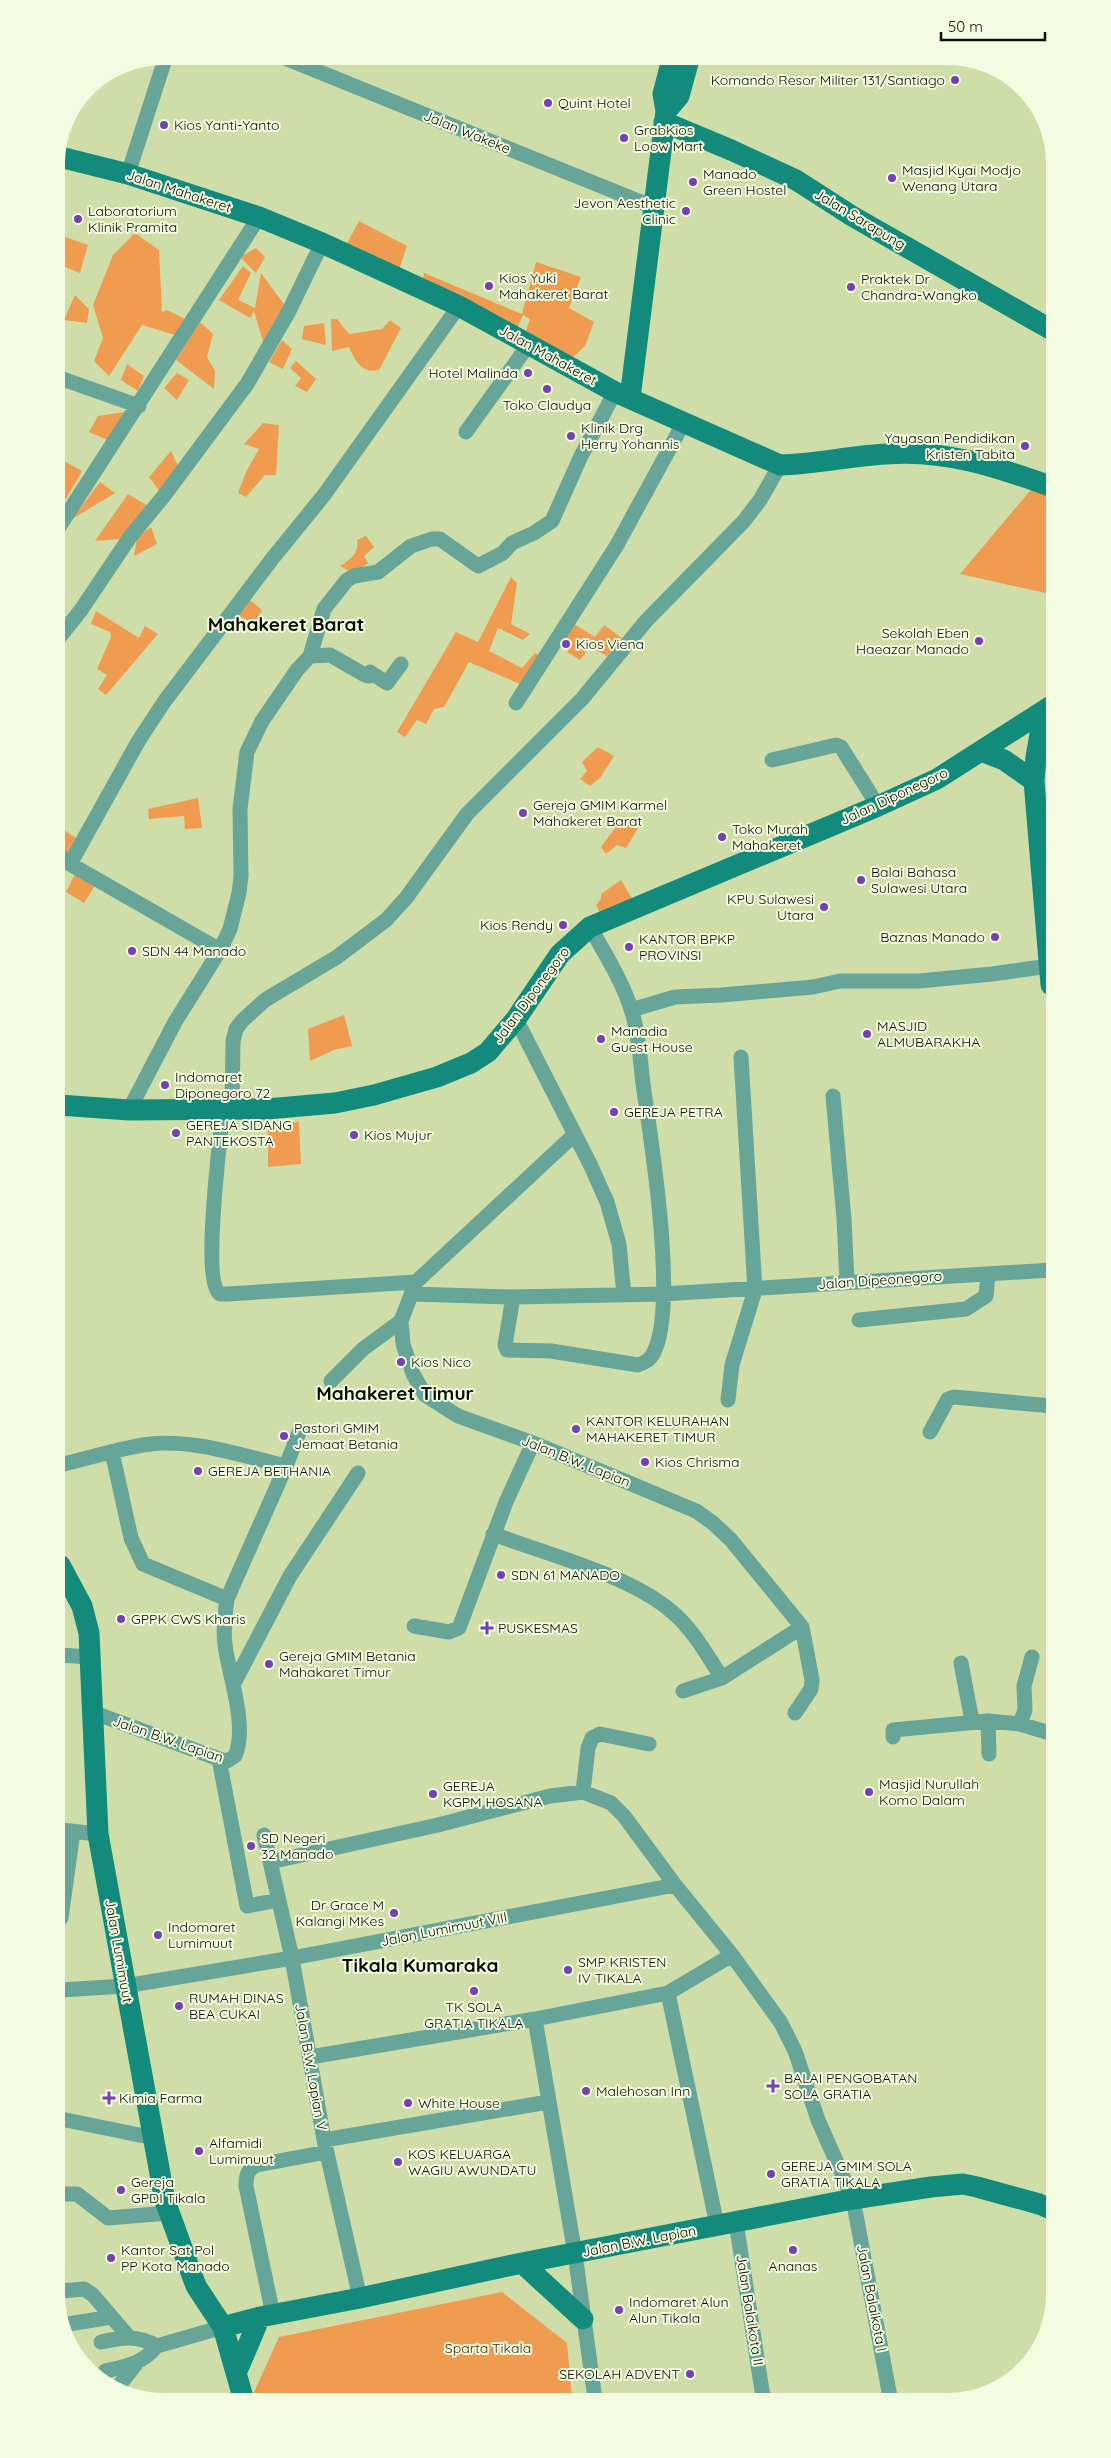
<svg xmlns="http://www.w3.org/2000/svg" width="1111" height="2458" viewBox="0 0 1111 2458" font-family="Quicksand,sans-serif">
<style>
.green{fill:#ef9c50}
.lines{fill:none;stroke-linecap:round;stroke-linejoin:round}
.street{stroke:#67a599;stroke-width:15}
.secondary{stroke:#128b7c;stroke-width:21}
.poi-dot{fill:#753fb6;stroke:#f3fbe0;stroke-width:2}
.labels{text-anchor:middle;stroke-width:4;stroke-linejoin:round;paint-order:stroke}
.poi-label{font-size:14px;fill:#0a0e00;stroke:#f3fbe0;text-anchor:start}
.street-label{font-size:14px;fill:#0a0e00;stroke:#f3fbe0}
.park-label{font-size:14px;fill:#492601;stroke:#f3fbe0}
.district-label{font-size:19px;font-weight:bold;fill:#0a0e00;stroke:#f3fbe0}
</style>
<rect width="100%" height="100%" fill="#cfdea8"/>
<path class="green" d="M359,221L407,246L398,273L344,249Z
M135,233L159,250L162,312L167,310L187,320L178,336L142,325L109,376L94,361L103,338L93,305L113,255Z
M57,234L88,245L80,273L57,264Z
M256,248L265,257L256,273L240,257Z
M536,262L581,277L569,308L594,322L585,346L567,363L523,339L530,319L523,315L514,336L420,294L424,273L522,314Z
M243,266L251,273L238,300L255,308L261,273L286,307L264,345L254,311L250,318L219,300Z
M75,295L89,309L87,323L64,320Z
M331,319H337L349,334L382,329L390,320L401,328L379,370C361,374 355,360 349,347L332,351Z
M200,322L213,334L207,357L215,371L214,389L176,360Z
M324,323L326,345L302,339L304,326Z
M282,340L292,349L283,369L269,362Z
M296,361L316,379L307,392L295,386L301,378L290,368Z
M127,364L144,376L138,391L121,380Z
M177,373L189,380L177,400L164,388Z
M131,411L108,440L89,432L98,416Z
M263,423L279,425L276,475H265L246,497L238,493L247,470L259,449L244,444Z
M171,451L178,466L161,493L149,477Z
M57,457L82,471L66,499L57,498Z
M100,482L115,493L72,519Z
M1034,486L1050,493V594L960,574Z
M128,494L148,506L121,539L95,541Z
M151,527L157,544L134,556L137,537Z
M366,536L374,547L364,556L368,563L354,574L340,566C351,559 359,554 357,540Z
M511,577L517,583L511,624L530,634L523,640L498,628L489,651L522,668L535,653L543,657L522,685L469,662L444,707L434,709L426,724L417,720L405,737L397,732L456,632L478,642Z
M250,600L262,610L255,624L236,614Z
M96,611L139,638L145,626L158,634L106,695L98,689L107,675L97,669L111,637L110,632L91,624Z
M574,624L595,637L604,625L622,638L607,656L590,647L580,660L567,652L573,642L565,636Z
M598,747L614,756L600,778L590,786L580,779L587,771L582,762Z
M198,798L202,828L185,829L184,816L149,819L148,809Z
M624,816L640,825L626,848L617,845L606,854L601,847Z
M58,826L76,838L68,856L58,848Z
M76,872L96,884L84,903L66,892Z
M621,880L634,902L602,917L596,905L601,899V894Z
M344,1015L352,1046L334,1050L310,1061L308,1029Z
M299,1122L301,1164L268,1167V1124Z
M502,2292L567,2343L572,2399L250,2401L279,2337Z"/>
<g class="lines">
<path class="street" d="M280,56L653,207
M128,174L166,56
M57,377L139,406
M466,432L529,344
M57,530L259,217
M58,639L81,610L130,537L163,497L247,384L288,313L322,243
M310,656L324,609L347,580L354,576L378,572L411,546L432,539H440L478,566L503,553L512,543L534,533L552,521L581,456L615,392
M516,703L617,545L684,422
M772,760L836,745L841,747L878,806
M58,854L70,864L220,950L175,1022L129,1110
M70,864L139,740L164,702L272,559L324,495L459,306
M220,950L230,929L239,893L241,876L240,809L247,752L262,721L297,670L310,656L330,655L365,675L368,676L370,672L387,683L401,664
M631,1010L675,997L722,995L813,987L840,981H919L992,974L1049,966
M516,1019L591,1166L607,1202L619,1244L624,1295
M833,1096L844,1219L847,1282
M223,1108C221,1137 201,1280 220,1294H227L416,1282L574,1135
M232,1108L233,1041L236,1029L242,1021L265,1000L337,957L386,920L406,898L467,814L582,699L646,621L744,521L760,500L780,465
M416,1282L401,1321L403,1344L413,1374L425,1395L458,1416L533,1443L622,1480L696,1511L713,1523L731,1540L802,1627L812,1680L811,1689L795,1713
M411,1294L513,1297L663,1294L1052,1270
M513,1297L505,1345L507,1350L551,1351L638,1365C644,1363 650,1360 653,1354C678,1309 652,1146 644,1091C640,1064 640,1037 632,1012C623,982 605,954 590,927
M859,1320L966,1309L986,1296L988,1275
M331,1381L363,1349L401,1321
M728,1400L732,1365L755,1290L741,1057
M930,1432L948,1399L954,1397L1052,1406
M112,1452L131,1538L143,1564L227,1599
M60,1465C90,1458 120,1448 150,1444C195,1439 243,1456 286,1466L227,1599C225,1614 223,1629 225,1645C229,1675 248,1727 235,1756L227,1761L219,1759L92,1712
M286,1466L300,1430
M493,1534C546,1554 629,1575 671,1611C693,1629 707,1655 722,1678L802,1627
M414,1626L449,1632L459,1628L506,1502L533,1443
M60,1655L90,1657
M961,1663L972,1721
M234,1683L290,1576L358,1473
M683,1691L722,1678
M988,1721L989,1754
M1020,1724L1025,1710L1024,1686L1032,1657
M893,1737V1730L988,1721L1020,1724L1053,1734
M219,1759L247,1906L279,1900
M583,1792L588,1748L592,1738L600,1734L649,1744
M61,1830L98,1834
M264,1835L292,1958L324,2140L360,2298
M270,1862L438,1825L550,1796L583,1792L611,1803L624,1816L675,1885L732,1955L781,2023L795,2051L818,2120L853,2199L890,2397
M61,1918L73,1832
M61,1990L125,1986L292,1958L675,1885
M535,2019L575,2254L595,2399
M310,2057L535,2019L668,1993
M61,2119L154,2138
M324,2140L548,2102
M62,2194H77L108,2218L168,2213
M736,2222L763,2397
M717,2225L668,1993L732,1955
M62,2291L84,2289L93,2295L128,2336
M273,2315L246,2186C246,2176 247,2169 257,2165L327,2152
M62,2325L112,2317
M101,2342C123,2337 137,2335 157,2346L223,2327
M105,2371C127,2366 142,2364 157,2346
M118,2387L136,2364"/>
<path class="secondary" d="M666,111L679,96L690,56
M664,122L731,150L796,180L852,216L1050,329
M56,156L128,174L259,217L322,243L459,306L615,392L780,465C816,464 850,456 886,454C944,449 997,467 1050,486
M630,398L666,111L663,94L673,56
M1044,711L1036,757L1034,781L1051,985
M981,751L1004,760L1034,781
M59,1105L129,1110L267,1109L335,1103L374,1095L437,1077L471,1063L488,1052L516,1019L560,954L590,927L878,806L937,779L1051,706
M60,1565L82,1606L89,1633L98,1834L165,2201L196,2286L223,2327L244,2401
M522,2263L583,2319
M223,2327L260,2317L360,2298L522,2263L853,2199L931,2187L963,2184L977,2187L1039,2204L1055,2211
M237,2371L260,2317"/>
</g>
<g class="poi-dot">
<circle cx="955" cy="80" r="5"/>
<circle cx="548" cy="103" r="5"/>
<circle cx="164" cy="125" r="5"/>
<circle cx="624" cy="138" r="5"/>
<circle cx="892" cy="178" r="5"/>
<circle cx="693" cy="182" r="5"/>
<circle cx="686" cy="211" r="5"/>
<circle cx="78" cy="219" r="5"/>
<circle cx="489" cy="286" r="5"/>
<circle cx="851" cy="287" r="5"/>
<circle cx="528" cy="373" r="5"/>
<circle cx="547" cy="389" r="5"/>
<circle cx="571" cy="436" r="5"/>
<circle cx="1025" cy="446" r="5"/>
<circle cx="979" cy="641" r="5"/>
<circle cx="566" cy="644" r="5"/>
<circle cx="523" cy="813" r="5"/>
<circle cx="722" cy="837" r="5"/>
<circle cx="861" cy="880" r="5"/>
<circle cx="824" cy="907" r="5"/>
<circle cx="563" cy="925" r="5"/>
<circle cx="995" cy="937" r="5"/>
<circle cx="629" cy="947" r="5"/>
<circle cx="132" cy="951" r="5"/>
<circle cx="867" cy="1034" r="5"/>
<circle cx="601" cy="1039" r="5"/>
<circle cx="165" cy="1085" r="5"/>
<circle cx="614" cy="1112" r="5"/>
<circle cx="176" cy="1133" r="5"/>
<circle cx="354" cy="1135" r="5"/>
<circle cx="401" cy="1362" r="5"/>
<circle cx="576" cy="1429" r="5"/>
<circle cx="284" cy="1436" r="5"/>
<circle cx="645" cy="1462" r="5"/>
<circle cx="198" cy="1471" r="5"/>
<circle cx="501" cy="1575" r="5"/>
<circle cx="121" cy="1619" r="5"/>
<path d="M484.5 1620.5h5v5h5v5h-5v5h-5v-5h-5v-5h5z"/>
<circle cx="269" cy="1664" r="5"/>
<circle cx="869" cy="1792" r="5"/>
<circle cx="433" cy="1794" r="5"/>
<circle cx="251" cy="1846" r="5"/>
<circle cx="394" cy="1913" r="5"/>
<circle cx="158" cy="1935" r="5"/>
<circle cx="568" cy="1970" r="5"/>
<circle cx="474" cy="1991" r="5"/>
<circle cx="179" cy="2006" r="5"/>
<path d="M770.5 2078.5h5v5h5v5h-5v5h-5v-5h-5v-5h5z"/>
<circle cx="586" cy="2091" r="5"/>
<path d="M106.5 2090.5h5v5h5v5h-5v5h-5v-5h-5v-5h5z"/>
<circle cx="408" cy="2103" r="5"/>
<circle cx="199" cy="2151" r="5"/>
<circle cx="398" cy="2162" r="5"/>
<circle cx="771" cy="2174" r="5"/>
<circle cx="121" cy="2190" r="5"/>
<circle cx="793" cy="2250" r="5"/>
<circle cx="111" cy="2258" r="5"/>
<circle cx="619" cy="2310" r="5"/>
<circle cx="690" cy="2374" r="5"/>
</g>
<g class="labels">
<g class="poi-label">
<text x="945" y="85" text-anchor="end">Komando Resor Militer 131/Santiago</text>
<text x="558" y="108">Quint Hotel</text>
<text x="174" y="130">Kios Yanti-Yanto</text>
<text x="634" y="135">GrabKios<tspan x="634" dy="16">Loow Mart</tspan></text>
<text x="902" y="175">Masjid Kyai Modjo<tspan x="902" dy="16">Wenang Utara</tspan></text>
<text x="703" y="179">Manado<tspan x="703" dy="16">Green Hostel</tspan></text>
<text x="676" y="208" text-anchor="end">Jevon Aesthetic<tspan x="676" dy="16">Clinic</tspan></text>
<text x="88" y="216">Laboratorium<tspan x="88" dy="16">Klinik Pramita</tspan></text>
<text x="499" y="283">Kios Yuki<tspan x="499" dy="16">Mahakeret Barat</tspan></text>
<text x="861" y="284">Praktek Dr<tspan x="861" dy="16">Chandra-Wangko</tspan></text>
<text x="518" y="378" text-anchor="end">Hotel Malinda</text>
<text x="547" y="410" text-anchor="middle">Toko Claudya</text>
<text x="581" y="433">Klinik Drg<tspan x="581" dy="16">Herry Yohannis</tspan></text>
<text x="1015" y="443" text-anchor="end">Yayasan Pendidikan<tspan x="1015" dy="16">Kristen Tabita</tspan></text>
<text x="969" y="638" text-anchor="end">Sekolah Eben<tspan x="969" dy="16">Haeazar Manado</tspan></text>
<text x="576" y="649">Kios Viena</text>
<text x="533" y="810">Gereja GMIM Karmel<tspan x="533" dy="16">Mahakeret Barat</tspan></text>
<text x="732" y="834">Toko Murah<tspan x="732" dy="16">Mahakeret</tspan></text>
<text x="871" y="877">Balai Bahasa<tspan x="871" dy="16">Sulawesi Utara</tspan></text>
<text x="814" y="904" text-anchor="end">KPU Sulawesi<tspan x="814" dy="16">Utara</tspan></text>
<text x="553" y="930" text-anchor="end">Kios Rendy</text>
<text x="985" y="942" text-anchor="end">Baznas Manado</text>
<text x="639" y="944">KANTOR BPKP<tspan x="639" dy="16">PROVINSI</tspan></text>
<text x="142" y="956">SDN 44 Manado</text>
<text x="877" y="1031">MASJID<tspan x="877" dy="16">ALMUBARAKHA</tspan></text>
<text x="611" y="1036">Manadia<tspan x="611" dy="16">Guest House</tspan></text>
<text x="175" y="1082">Indomaret<tspan x="175" dy="16">Diponegoro 72</tspan></text>
<text x="624" y="1117">GEREJA PETRA</text>
<text x="186" y="1130">GEREJA SIDANG<tspan x="186" dy="16">PANTEKOSTA</tspan></text>
<text x="364" y="1140">Kios Mujur</text>
<text x="411" y="1367">Kios Nico</text>
<text x="586" y="1426">KANTOR KELURAHAN<tspan x="586" dy="16">MAHAKERET TIMUR</tspan></text>
<text x="294" y="1433">Pastori GMIM<tspan x="294" dy="16">Jemaat Betania</tspan></text>
<text x="655" y="1467">Kios Chrisma</text>
<text x="208" y="1476">GEREJA BETHANIA</text>
<text x="511" y="1580">SDN 61 MANADO</text>
<text x="131" y="1624">GPPK CWS Kharis</text>
<text x="498" y="1633">PUSKESMAS</text>
<text x="279" y="1661">Gereja GMIM Betania<tspan x="279" dy="16">Mahakaret Timur</tspan></text>
<text x="879" y="1789">Masjid Nurullah<tspan x="879" dy="16">Komo Dalam</tspan></text>
<text x="443" y="1791">GEREJA<tspan x="443" dy="16">KGPM HOSANA</tspan></text>
<text x="261" y="1843">SD Negeri<tspan x="261" dy="16">32 Manado</tspan></text>
<text x="384" y="1910" text-anchor="end">Dr Grace M<tspan x="384" dy="16">Kalangi MKes</tspan></text>
<text x="168" y="1932">Indomaret<tspan x="168" dy="16">Lumimuut</tspan></text>
<text x="578" y="1967">SMP KRISTEN<tspan x="578" dy="16">IV TIKALA</tspan></text>
<text x="189" y="2003">RUMAH DINAS<tspan x="189" dy="16">BEA CUKAI</tspan></text>
<text x="474" y="2012" text-anchor="middle">TK SOLA<tspan x="474" dy="16">GRATIA TIKALA</tspan></text>
<text x="784" y="2083">BALAI PENGOBATAN<tspan x="784" dy="16">SOLA GRATIA</tspan></text>
<text x="596" y="2096">Malehosan Inn</text>
<text x="119" y="2103">Kimia Farma</text>
<text x="418" y="2108">White House</text>
<text x="209" y="2148">Alfamidi<tspan x="209" dy="16">Lumimuut</tspan></text>
<text x="408" y="2159">KOS KELUARGA<tspan x="408" dy="16">WAGIU AWUNDATU</tspan></text>
<text x="781" y="2171">GEREJA GMIM SOLA<tspan x="781" dy="16">GRATIA TIKALA</tspan></text>
<text x="131" y="2187">Gereja<tspan x="131" dy="16">GPDI Tikala</tspan></text>
<text x="121" y="2255">Kantor Sat Pol<tspan x="121" dy="16">PP Kota Manado</tspan></text>
<text x="793" y="2271" text-anchor="middle">Ananas</text>
<text x="629" y="2307">Indomaret Alun<tspan x="629" dy="16">Alun Tikala</tspan></text>
<text x="680" y="2379" text-anchor="end">SEKOLAH ADVENT</text>
</g>
<g class="street-label">
<text transform="translate(467 132) rotate(22)" y="5">Jalan Wakeke</text>
<text transform="translate(179 191) rotate(18)" y="5">Jalan Mahakeret</text>
<text transform="translate(860 219) rotate(31)" y="5">Jalan Sarapung</text>
<text transform="translate(548 355) rotate(29)" y="5">Jalan Mahakeret</text>
<text transform="translate(894 796) rotate(-25)" y="5">Jalan Diponegoro</text>
<text transform="translate(531 995) rotate(-53)" y="5">Jalan Diponegoro</text>
<text transform="translate(880 1280) rotate(-4)" y="5">Jalan Dipeonegoro</text>
<text transform="translate(576 1461) rotate(22)" y="5">Jalan B.W. Lapian</text>
<text transform="translate(168 1739) rotate(19)" y="5">Jalan B.W. Lapian</text>
<text transform="translate(444 1929) rotate(-11)" y="5">Jalan Lumimuut VIII</text>
<text transform="translate(119 1951) rotate(80)" y="5">Jalan Lumimuut</text>
<text transform="translate(311 2067) rotate(80)" y="5">Jalan B.W. Lapian V</text>
<text transform="translate(639 2241) rotate(-11)" y="5">Jalan B.W. Lapian</text>
<text transform="translate(872 2298) rotate(79)" y="5">Jalan Balaikota I</text>
<text transform="translate(750 2310) rotate(81)" y="5">Jalan Balaikota II</text>
</g>
<g class="park-label">
<text x="488" y="2353">Sparta Tikala</text>
</g>
<g class="district-label">
<text x="286" y="631">Mahakeret Barat</text>
<text x="395" y="1400">Mahakeret Timur</text>
<text x="420" y="1972">Tikala Kumaraka</text>
</g>
</g>
<path d="M0 0H1111V2458H0ZM163 65H948A98 98 0 0 1 1046 163V2295A98 98 0 0 1 948 2393H163A98 98 0 0 1 65 2295V163A98 98 0 0 1 163 65Z" fill="#f3fbe0" fill-rule="evenodd"/>
<path d="M941 32v8h104v-8" fill="none" stroke="#0a0e00" stroke-width="2.5"/>
<text x="948" y="32" font-size="15" fill="#0a0e00" stroke="#f3fbe0" stroke-width="4" paint-order="stroke">50 m</text>
</svg>
